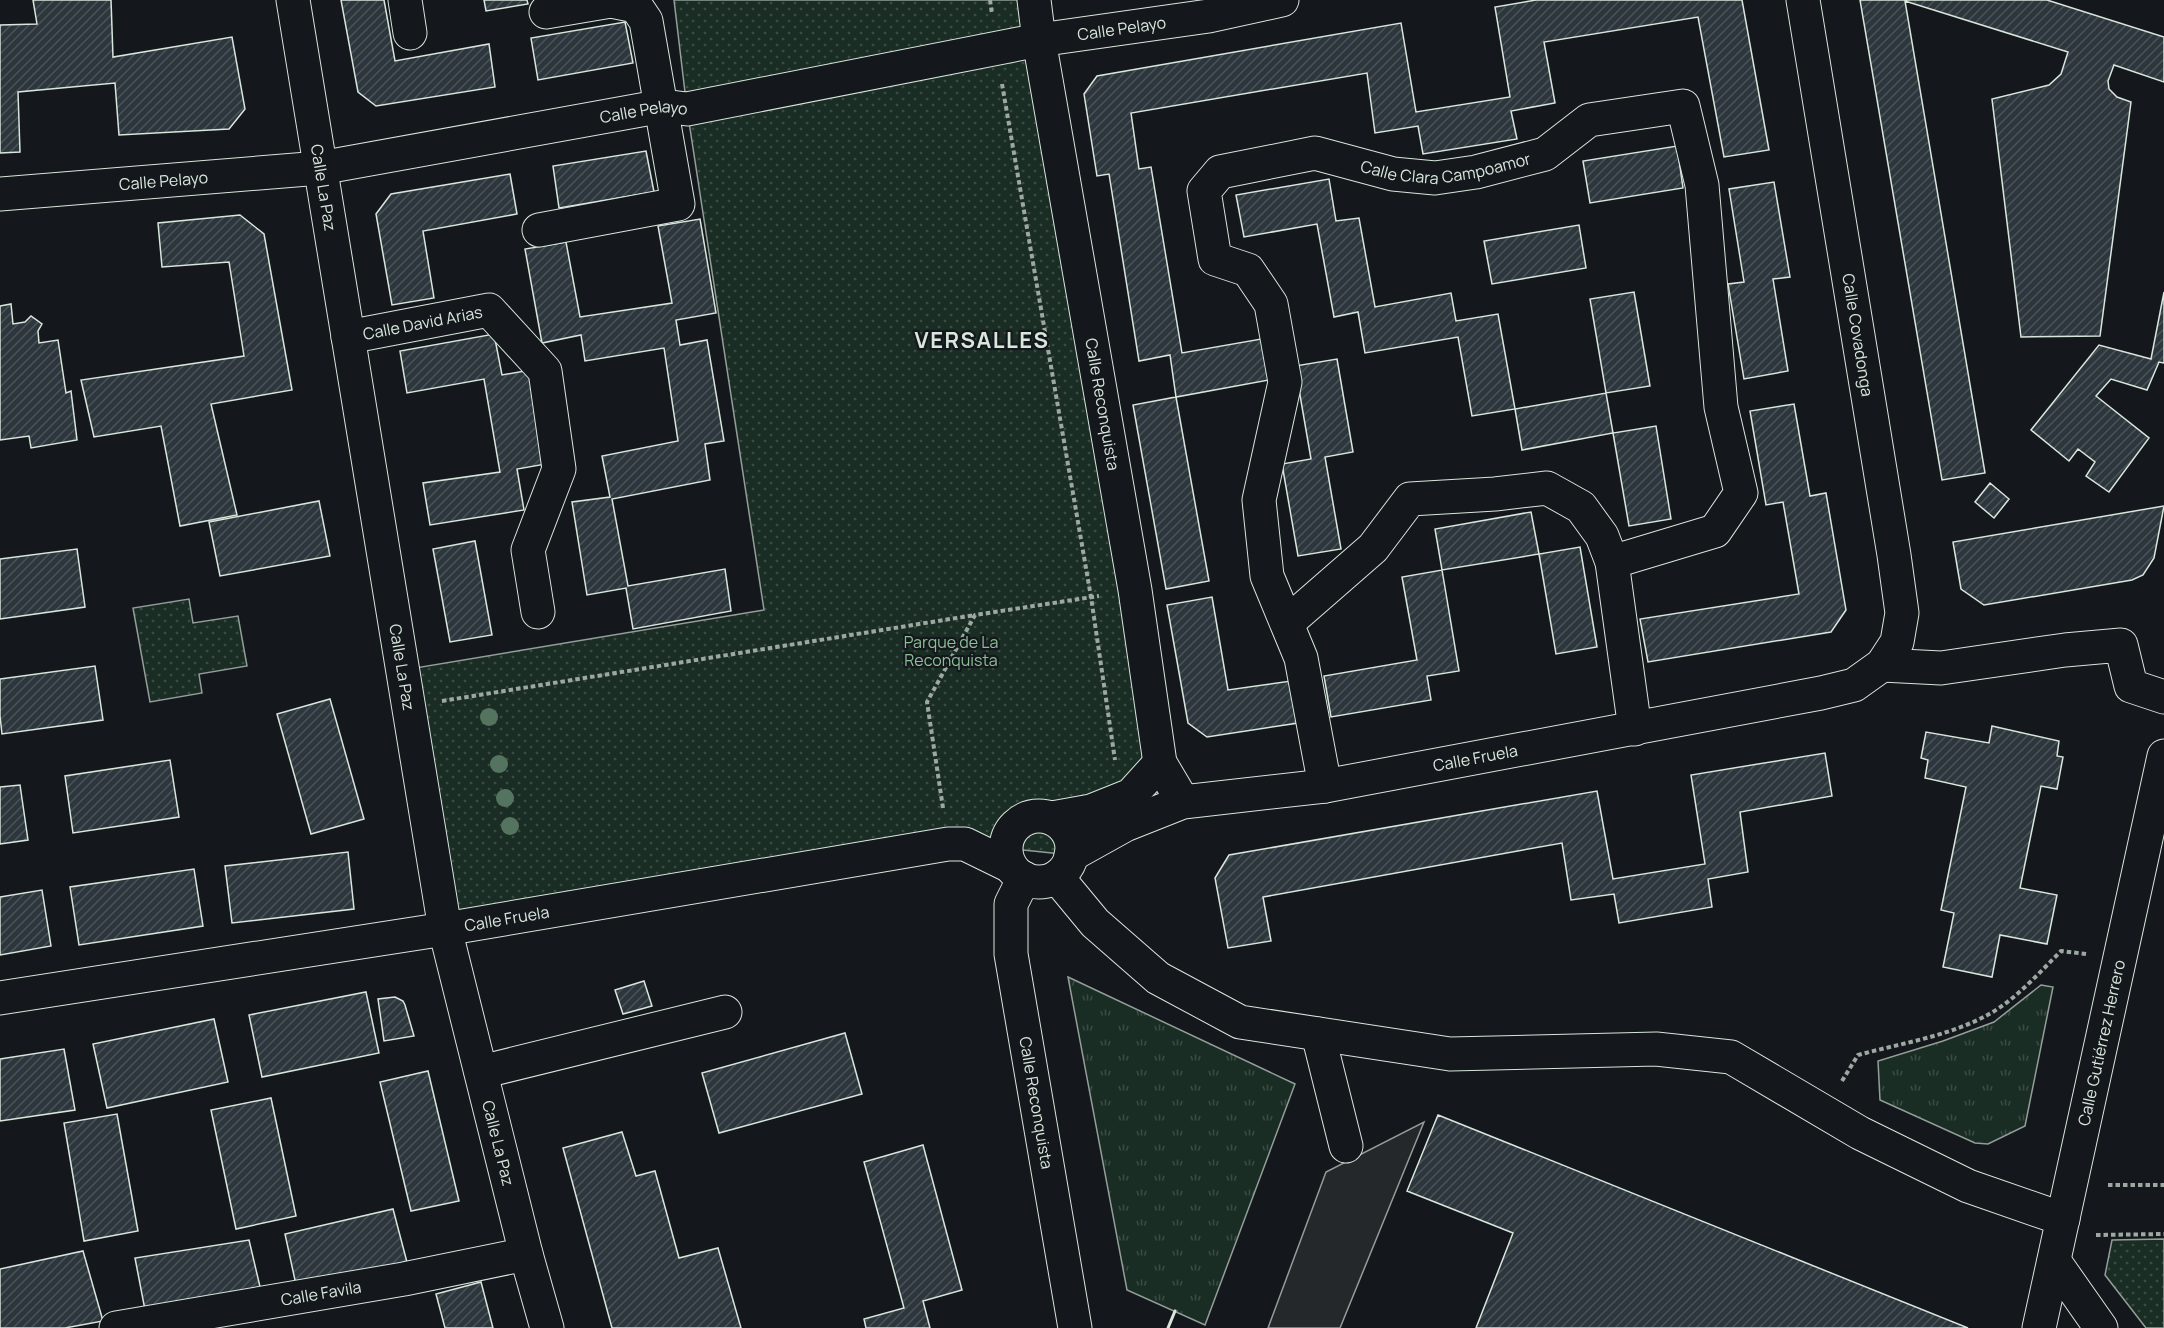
<svg xmlns="http://www.w3.org/2000/svg" width="2164" height="1328" viewBox="0 0 2164 1328" font-family="Manrope,sans-serif">
<style>
.grass{fill:url(#grass-tufts);stroke:#939e99;stroke-width:1.5}
.park{fill:url(#park-dots);stroke:#939e99;stroke-width:1.5}
.parking{fill:#24282b;stroke:#939e99;stroke-width:1.5}
.building{fill:url(#building-hatch);stroke:#d8e6dc;stroke-width:1.5}
.lines{fill:none;stroke-linecap:round;stroke-linejoin:round}
.minor-casing{stroke:#d8e6dc;stroke-width:35}
.major-casing{stroke:#d8e6dc;stroke-width:35}
.path{stroke:#9da8a2;stroke-width:4;stroke-dasharray:4.5 3;stroke-linecap:butt}
.minor{stroke:#14181c;stroke-width:33}
.major{stroke:#14181c;stroke-width:33}
.wall{stroke:#d8e6dc;stroke-width:3}
.tree{fill:#55745f}
.labels{text-anchor:middle;stroke-width:4.5;stroke-linejoin:round;paint-order:stroke}
.street-label{font-size:16px;fill:#d8e6dc;stroke:#14181c}
.park-label{font-size:16px;fill:#8ac095;stroke:#14181c}
.district-label{font-size:22px;font-weight:bold;letter-spacing:1.5px;fill:#d8e6dc;stroke:#14181c}
</style>
<defs>
<pattern id="grass-tufts" width="24" height="20" patternUnits="userSpaceOnUse" patternTransform="scale(1.5)"><rect width="24" height="20" fill="#1a2d24"/><path d="M3 7l-1-3M5 7V3M7 7l1-3M15 17l-1-3M17 17v-4M19 17l1-3" fill="none" stroke="#3b4b43"/></pattern>
<pattern id="park-dots" width="8" height="8" patternUnits="userSpaceOnUse" patternTransform="scale(1.5)"><rect width="8" height="8" fill="#1a2d24"/><path d="M2 2h.1M6 6h.1" fill="none" stroke="#3b4b43" stroke-width="1.8" stroke-linecap="round"/></pattern>
<pattern id="building-hatch" width="6" height="6" patternUnits="userSpaceOnUse" patternTransform="scale(1.5)"><rect width="6" height="6" fill="#2c363c"/><path d="M-1 1l2-2M0 6l6-6M5 7l2-2" fill="none" stroke="#4a5358"/></pattern>
</defs>
<rect width="100%" height="100%" fill="#14181c"/>
<path class="grass" d="M1068,977L1295,1084L1205,1325L1127,1290Z
M2041,985L2053,987L2025,1126L1988,1144L1975,1143L1880,1100L1878,1061L1943,1041L1994,1022Z"/>
<path class="park" d="M674,0H1034L1183,802L1071,855L965,844L445,929L403,670L764,610L687,109Z
M189,599L193,623L238,616L247,666L199,674L202,693L150,702L133,608Z
M2164,1239V1328H2146L2105,1275L2112,1240Z"/>
<path class="parking" d="M1424,1122L1340,1328H1268L1326,1172Z"/>
<path class="building" d="M33,0H111L113,57L232,37L245,109L229,129L119,135L115,83L18,92L20,152L0,153V25L37,24Z
M341,0H384L395,61L489,44L495,87L376,106L358,92Z
M484,0H527L528,4L486,11Z
M1536,0H1742L1769,150L1724,157L1698,17L1544,42L1555,103L1511,111L1517,139L1423,154L1418,126L1375,133L1367,73L1131,113L1139,169L1151,167L1182,353L1261,339L1269,380L1176,397L1170,355L1139,361L1109,174L1097,176L1084,94L1097,76L1401,23L1416,112L1510,97L1495,7Z
M1860,0H2047L2164,37V82L2114,65L2108,81L2109,89L2117,97L2131,102L2100,336L2021,337L1992,99L2049,85L2061,74L2068,52L1905,1L1985,473L1942,480Z
M625,22L633,63L538,80L531,38Z
M1677,146L1683,188L1590,203L1583,161Z
M646,151L654,192L559,208L553,166Z
M510,174L517,214L423,231L434,298L392,305L376,214L391,194Z
M1329,179L1336,221L1359,218L1375,307L1451,293L1456,321L1498,314L1515,409L1472,416L1458,337L1365,353L1358,312L1334,317L1317,224L1244,237L1236,195Z
M1774,182L1790,277L1773,279L1788,371L1744,379L1728,284L1744,282L1729,189Z
M240,215L264,234L292,390L211,404L237,515L180,526L161,426L94,437L81,380L244,356L229,262L162,267L158,223Z
M700,219L716,313L676,320L680,345L707,340L724,441L705,444L710,480L612,499L628,586L725,569L731,611L633,629L626,588L587,595L572,502L610,497L602,456L678,441L664,348L585,361L581,335L542,343L525,249L566,242L580,317L672,303L658,226Z
M1579,225L1586,268L1492,284L1484,241Z
M1634,292L1650,386L1606,393L1590,299Z
M2164,292V363L2159,362L2147,390L2111,379L2096,396L2149,438L2109,492L2086,476L2095,462L2078,449L2069,461L2031,430L2099,345L2151,359Z
M11,304L13,324L25,322L31,316L42,324L38,331L39,343L58,340L66,393L71,391L77,440L31,448L29,436L0,440V306Z
M494,334L502,375L530,370L546,464L517,469L524,510L430,525L423,483L500,472L484,379L407,393L400,351Z
M1337,359L1353,452L1325,457L1341,549L1298,556L1282,464L1311,459L1295,366Z
M1606,393L1613,433L1522,450L1515,409Z
M1176,397L1209,581L1166,589L1133,405Z
M1794,404L1810,496L1826,493L1846,610L1831,632L1648,662L1640,619L1799,594L1783,502L1766,505L1750,411Z
M1656,426L1671,519L1629,526L1613,433Z
M1990,483L2009,499L1994,518L1975,502Z
M319,501L330,556L220,576L209,522Z
M2164,506L2154,558L2143,575L2132,580L1984,605L1961,589L1953,542Z
M1531,512L1539,554L1442,570L1435,529Z
M475,541L492,635L450,642L433,549Z
M1580,547L1597,647L1556,654L1539,554Z
M77,549L85,607L0,619V559Z
M1442,570L1459,671L1427,676L1431,700L1331,717L1324,676L1417,660L1402,577Z
M1212,597L1228,690L1291,681L1298,723L1207,737L1188,723L1167,605Z
M95,666L103,720L2,734L0,716V679Z
M330,699L364,819L311,834L277,714Z
M1992,726L2059,741L2057,756L2063,757L2057,789L2041,786L2020,888L2057,895L2047,944L2000,935L1992,977L1943,967L1954,913L1941,910L1966,787L1925,778L1928,760L1921,758L1926,732L1989,743Z
M1825,753L1832,796L1740,812L1748,872L1708,879L1712,907L1619,923L1614,894L1571,900L1562,843L1263,897L1271,941L1228,948L1215,878L1229,855L1597,791L1613,879L1705,864L1691,775Z
M170,760L179,817L73,833L65,776Z
M20,785L28,840L0,844V787Z
M348,852L354,909L232,923L225,866Z
M194,869L203,926L79,945L70,887Z
M42,890L51,946L0,955V897Z
M644,981L652,1006L623,1014L615,990Z
M366,992L379,1053L262,1077L249,1015Z
M395,997L403,1001L405,1005L414,1036L384,1041L378,999Z
M214,1019L228,1082L107,1108L93,1044Z
M845,1033L862,1094L719,1133L702,1073Z
M64,1049L75,1110L0,1121V1059Z
M428,1071L459,1201L411,1211L380,1082Z
M271,1098L296,1216L236,1229L211,1110Z
M117,1114L138,1231L84,1241L64,1123Z
M1438,1115L1968,1328H1476L1513,1233L1407,1191Z
M622,1132L636,1176L655,1171L679,1258L718,1248L741,1328H612L563,1148Z
M923,1145L962,1290L923,1301L930,1328H866L864,1319L904,1308L864,1162Z
M393,1209L408,1266L298,1294L285,1234Z
M249,1240L261,1291L145,1310L135,1258Z
M83,1251L103,1321L65,1328H0V1269Z
M481,1282L493,1328H445L436,1294Z"/>
<g class="lines">
<g class="minor-casing">
<g id="minor">
<path id="s1" d="M293,0L445,929L526,1254L547,1328"/>
<path d="M405,0L410,33"/>
<path id="s2" d="M1034,0L1039,40L1135,590L1160,763L1183,802"/>
<path id="s3" d="M0,194L320,168L663,106L687,109L1039,40L1209,16L1282,0"/>
<path d="M539,230L678,204L646,21L636,6L611,1L546,12"/>
<path id="s4" d="M348,337L489,310L545,371L559,469L528,550L538,612"/>
<path d="M1287,623L1373,548L1410,499L1495,494L1547,488L1581,507L1602,536L1612,562"/>
<path d="M1882,665L1941,668L2065,650L2121,645L2131,686L2164,697"/>
<path id="s5" d="M1325,786L1301,658L1267,576L1259,500L1285,382L1271,304L1248,270L1215,259L1204,191L1220,172L1315,153L1393,174L1435,178L1476,172L1545,154L1589,120L1683,106L1702,185L1721,407L1741,493L1715,531L1612,562L1635,729"/>
<circle cx="1039" cy="849" r="33"/>
<path d="M1052,818L1091,811L1131,795L1160,763"/>
<path id="s6" d="M1071,855L1125,825L1183,802L1325,786L1821,693L1854,685L1882,665L1897,642L1902,613L1894,555L1803,0"/>
<path d="M1057,877L1095,923L1158,978L1240,1022L1450,1054L1656,1049L1731,1057L1860,1133L1968,1186L2063,1219"/>
<path id="s7" d="M1024,878L1011,904V954L1075,1328"/>
<path id="s8" d="M0,998L445,929L948,844H965L1010,866"/>
<path d="M1318,1034L1346,1146"/>
<path d="M481,1072L725,1012"/>
<path d="M2054,1261L2101,1328"/>
<path id="s9" d="M116,1328L404,1279L526,1254"/>
</g>
</g>
<g class="major-casing">
<g id="major">
<path id="s10" d="M2039,1328L2164,756"/>
</g>
</g>
<path class="path" d="M990,0L992,14
M1002,84L1091,597L1115,760
M442,701L975,615
M943,808L927,702L975,615L1099,596
M1842,1081L1858,1055C1902,1043 1951,1036 1991,1013C2017,998 2039,973 2061,951L2086,954
M2108,1185H2164
M2096,1235L2164,1234"/>
<use href="#minor" class="minor"/>
<use href="#major" class="major"/>
<path class="wall" d="M1168,1328L1175,1311"/>
</g>
<g class="tree">
<circle cx="489" cy="717" r="9"/>
<circle cx="499" cy="764" r="9"/>
<circle cx="505" cy="798" r="9"/>
<circle cx="510" cy="826" r="9"/>
</g>
<g class="labels">
<g class="street-label">
<text dy="6" stroke="none"><textPath href="#s3" startOffset="1136">Calle Pelayo</textPath></text>
<text dy="6" stroke="none"><textPath href="#s3" startOffset="650">Calle Pelayo</textPath></text>
<text dy="6" stroke="none"><textPath href="#s5" startOffset="896">Calle Clara Campoamor</textPath></text>
<text dy="6" stroke="none"><textPath href="#s3" startOffset="164">Calle Pelayo</textPath></text>
<text dy="6" stroke="none"><textPath href="#s1" startOffset="190">Calle La Paz</textPath></text>
<text dy="6" stroke="none"><textPath href="#s4" startOffset="76">Calle David Arias</textPath></text>
<text transform="translate(1858 335) rotate(81)" y="6">Calle Covadonga</text>
<text dy="6" stroke="none"><textPath href="#s2" startOffset="410">Calle Reconquista</textPath></text>
<text dy="6" stroke="none"><textPath href="#s1" startOffset="676">Calle La Paz</textPath></text>
<text dy="6" stroke="none"><textPath href="#s6" startOffset="420">Calle Fruela</textPath></text>
<text dy="6" stroke="none"><textPath href="#s8" startOffset="513">Calle Fruela</textPath></text>
<text dy="6" stroke="none"><textPath href="#s10" startOffset="292">Calle Gutiérrez Herrero</textPath></text>
<text dy="6" stroke="none"><textPath href="#s7" startOffset="230">Calle Reconquista</textPath></text>
<text dy="6" stroke="none"><textPath href="#s1" startOffset="1162">Calle La Paz</textPath></text>
<text dy="6" stroke="none"><textPath href="#s9" startOffset="208">Calle Favila</textPath></text>
</g>
<g class="park-label">
<text x="951" y="648">Parque de La<tspan x="951" dy="18">Reconquista</tspan></text>
</g>
<g class="district-label">
<text x="982" y="348">VERSALLES</text>
</g>
</g>
</svg>
